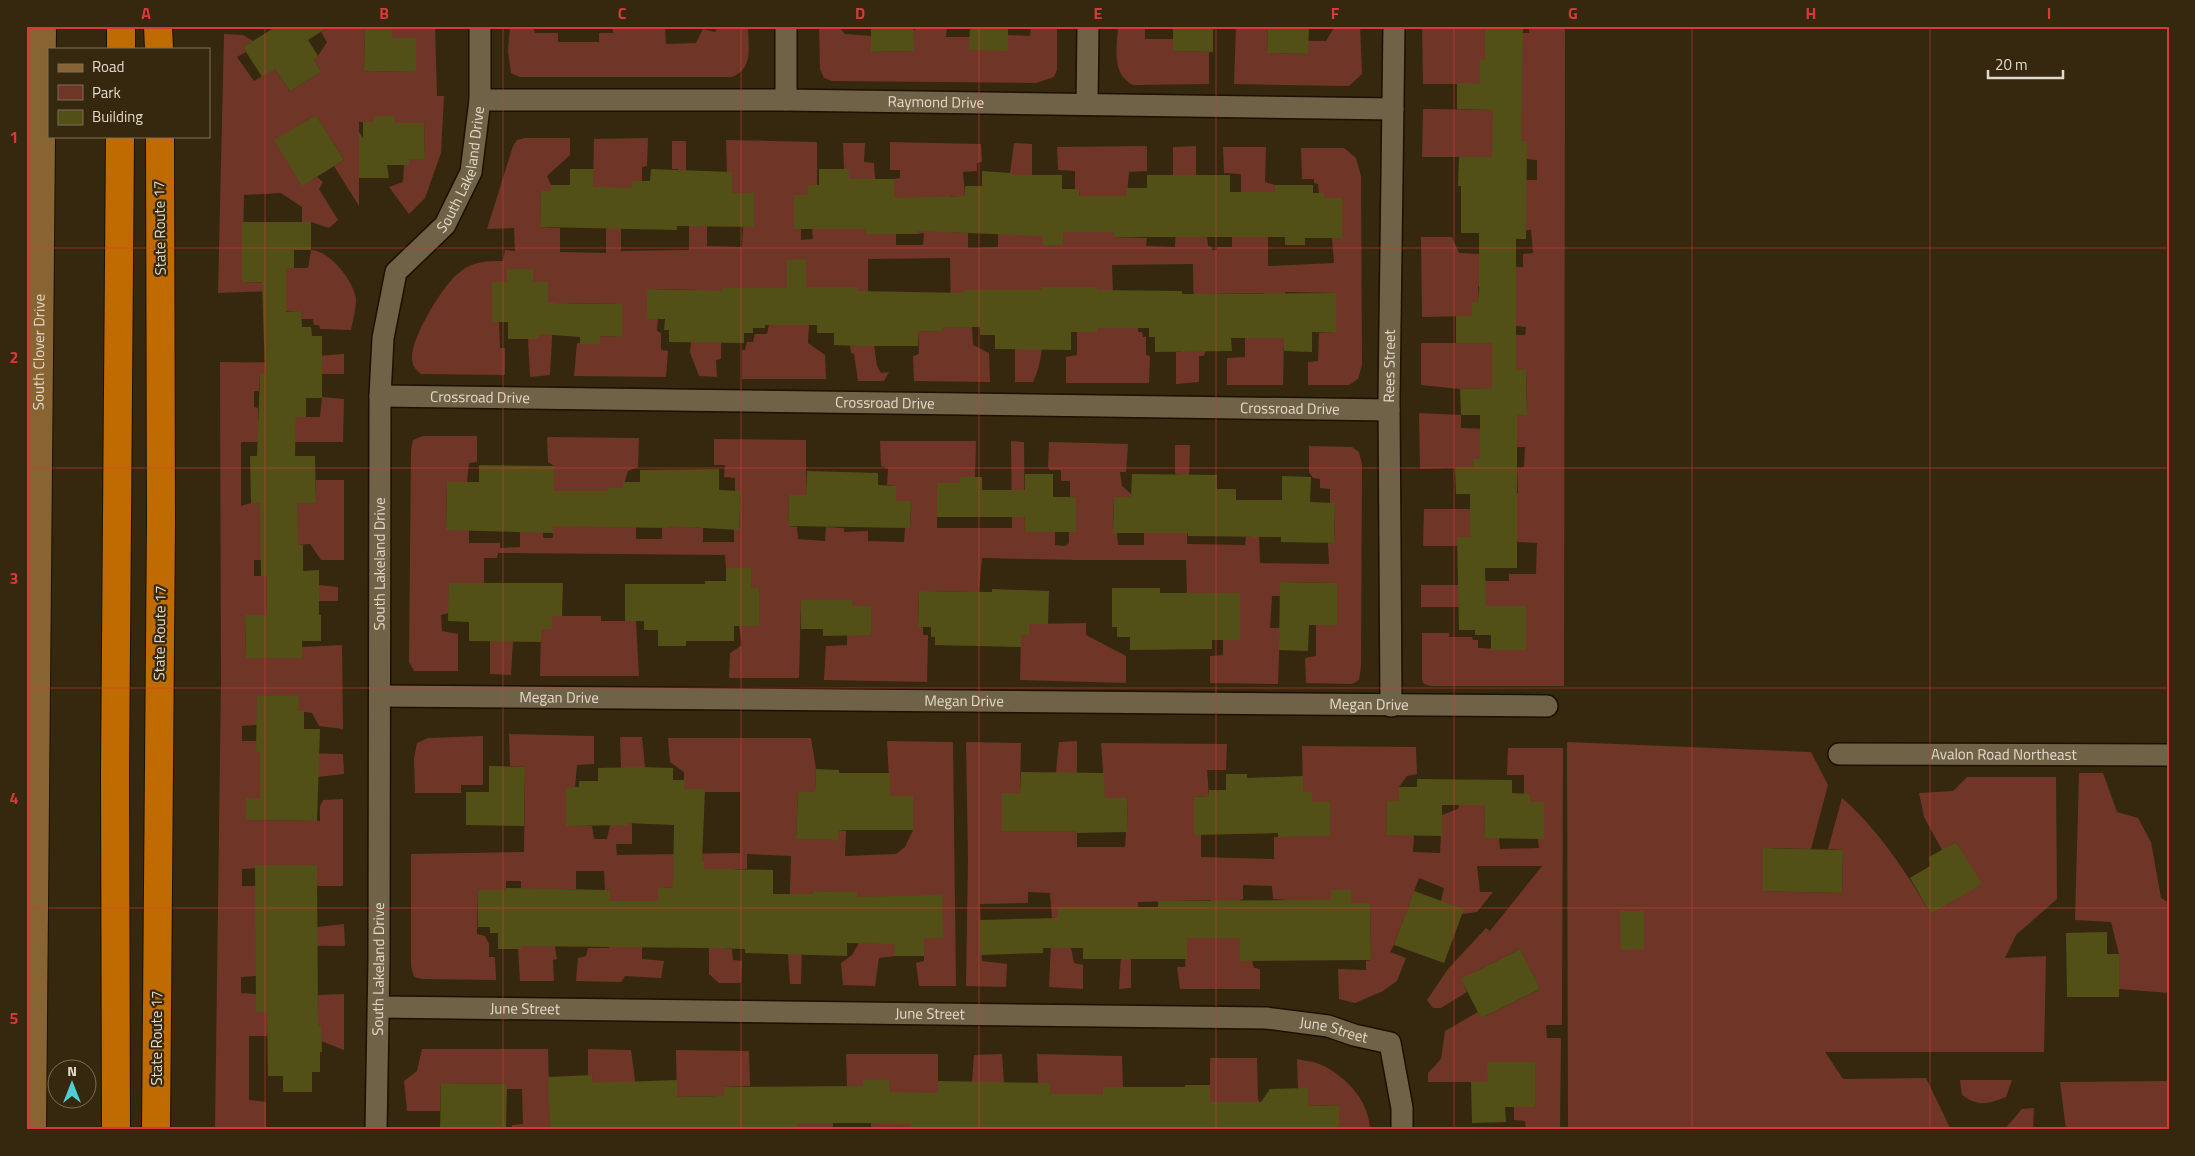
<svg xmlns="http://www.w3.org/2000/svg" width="2195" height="1156" viewBox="0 0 2195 1156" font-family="'Titillium Web',sans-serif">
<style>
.green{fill:#6f3628}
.building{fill:#535017}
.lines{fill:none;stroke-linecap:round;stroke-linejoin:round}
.street-casing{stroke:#1c1000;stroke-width:24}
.secondary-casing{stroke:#1c1000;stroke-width:30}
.highway-casing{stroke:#1c1000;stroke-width:30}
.street{stroke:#706247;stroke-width:21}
.secondary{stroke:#886432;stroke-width:28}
.highway{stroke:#c06a02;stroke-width:28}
.grid{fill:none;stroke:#d73a38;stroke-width:1;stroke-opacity:0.55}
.labels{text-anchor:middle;stroke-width:4.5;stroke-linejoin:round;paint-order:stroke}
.street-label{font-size:15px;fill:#e1d9ca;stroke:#35280f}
.neatline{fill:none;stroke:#d73a38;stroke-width:2}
.grid-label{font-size:16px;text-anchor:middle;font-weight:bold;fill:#d73a38}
</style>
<rect width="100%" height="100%" fill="#35280f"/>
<path class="green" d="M330,26H365L364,71L415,72L416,38H392V26H435L437,96H444L441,153L425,198L409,214L389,187L403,182L404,165L409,159H425L424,123H395V116H375L374,122H359V206L334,166L344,160L316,115L275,140L302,185L317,177L323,182L319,189L338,220L329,228L311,222H302V207L281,193L244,195L242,282L286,283V268H308L311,250C329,250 354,281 356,299C356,309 353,321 351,330L320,329L319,325H314L313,319H301V311L275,312L272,291L218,293L224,34L243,35L253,41L243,47L246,52L237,57L254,81L275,69L290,91L321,72L314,60L318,56L327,42L321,32Z
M510,26H533L535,33H558V42H599V33H613V26H665L666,44L696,43L703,29L715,32L718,26H748C748,47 754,68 732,77H520L511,73L508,51Z
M819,26H838L845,34L871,36L872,52L913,51V30L927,26H947L946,37H970L1008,50V35L1030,36L1031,26H1057V70L1054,77L1036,83L832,81L824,78L820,69Z
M1118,26H1145V39H1173V51L1209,52V84L1133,85C1111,74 1117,47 1118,26Z
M1236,26H1268L1267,53L1308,54V41H1326L1335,26H1360L1362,74L1349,86L1234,84Z
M1422,26H1485V33H1529V26H1565L1564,686H1431L1424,684L1422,680V633H1449V637H1472L1473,640H1478V648L1526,650V607H1421V585H1458V588H1485V581H1509V574H1536L1537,543L1517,542V514L1470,537H1458L1457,546H1423L1424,509H1502L1501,493H1518L1517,468L1524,467L1525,447H1480V459H1473V467L1420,469L1419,413L1461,415V428L1512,430V415L1527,414L1526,370H1493L1492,388L1460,389L1421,385V343H1516V335H1525L1526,327L1516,326V286H1478V302H1472V316L1422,317L1421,237H1452L1459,253L1479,254V266L1523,267V254L1533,253L1531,230H1526V180H1537V160L1527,159V141L1493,140L1492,157H1422L1423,109L1521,110L1480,60V84H1423Z
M525,138H570V155L547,176L551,185V191H541L540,227L560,228V252L606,253V191L593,189L594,139L648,138L647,166L642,167V181H632V188H621V251L689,250V185L677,186L678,169H672V141H686V179H701L700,226H707V246L742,247L743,227H754V194L732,193V172H727L726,140L817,142V185H808V195H794V229H801V240L813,239L812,229H849V169H844L843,143H865L864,162L874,163L875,179H866V234H896V245H923L924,233L917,234V198H894V179L900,178V170H890V142L981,144L982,162L977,163V171L963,172L965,196H950L949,232L968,233V248L998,247V234H1007L1010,173L1014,143L1032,144V176L1035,175V235H1043V245H1063V232H1093V199L1079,198L1080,189H1075V171L1058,170L1057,147L1147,146V171L1129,172L1127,196H1115L1114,237L1147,238L1146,246L1175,247L1177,197H1173V147L1196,146V236L1207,237L1208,246L1212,247V250H1217V247H1232V237L1259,236L1260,201H1245V192H1241V174L1224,173L1223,147H1266L1265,182L1275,185V230H1268V266L1334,263L1332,238H1342V198H1324V193H1319L1318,184L1314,183V179H1302L1301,148H1344L1356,158L1361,176L1362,365L1358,379L1349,385H1308V362L1318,361L1319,333H1336V293L1285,292L1283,385H1227V358L1245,357V338L1249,337L1250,332L1264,331V293L1205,294V352L1204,356H1199V382L1176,384V352H1181L1182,330L1194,329L1193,264L1112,265L1114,322L1131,323V327L1138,328V332H1142L1143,337H1146V355L1150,356L1149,383H1066V357L1077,355V332L1097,331L1096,287H1042C1042,319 1047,353 1033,382H1015V349H1023V290H965L964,327H972L973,345L989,353L990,382L914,381L913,356L919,354L918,331L942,332V323H951L950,258L868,259V332L879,333V346L874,345L877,366L881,373L889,372L884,381H858L854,354L851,353L850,346H857V287H799V325H809L808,343L825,355L826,379H742V350H745L747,342H753L755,334H767L770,320V288H722L721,359L716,360L717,377L699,376L690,352L691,342L696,341V290L648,289L647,319H658L657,331L661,333V350L668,351L666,377L574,376L577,343L600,344V336L622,337V304L554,303L550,375L530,377L528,339H539V311H548V282H533V269H508L507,282H492V322H499L500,348H505V375L421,374C416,370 412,366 412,358C411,338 443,284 460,272C473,261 487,261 503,261L505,250L515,251L514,228L487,229L513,146L517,140Z
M344,354V374H260L259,391H254V407L258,408V431L295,432L296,417H320L322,397L344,399L343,442H241V506L251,503H316V480H344V560H321L310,544L298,545L261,560H254V576H267V585H319L338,587V601H278V615H245L246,658H302V647L342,645L343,729L319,726L312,713L298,711V696H257V725L242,726V741H256L257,752L343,754L344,774L318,777L260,772V799H246V820L320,821V806L323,800L343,799V886H317V865L242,869V886H255L317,927L344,924L345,946L256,945V976L241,977V993L256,994V1012H318V995L344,994V1050L321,1041V1026L268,1027L267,1036H249V1100L266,1102V1130H215L221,683L220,362L316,363V356Z
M423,436H477V462L469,463L467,482H447L446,530H469V543H500V548L520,547V526L543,525V538H553V526H576V491H554V466L548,462L547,437L639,438L638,467L628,471L623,488H608L636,527V539H662V528H668V516L688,517V527L703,528V542H734V529H739L741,492L735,491V478L724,477L725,465H714V439L806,440V495H789L788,526L797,527L798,539L825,541L826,527L844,528V532L868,531V541L904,542L905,528H910L911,501H896V486L887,485L888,469L881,466L880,441H976L975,477H961L960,483H937V528H1012L1011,441L1024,442L1025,532H1055V545L1065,546L1069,543V532L1076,497H1070V481H1061V470H1050L1048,467L1049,442L1128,444L1126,472H1120L1122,486L1131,494V497H1114L1113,532L1117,533L1118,545H1144V533H1166V504H1179V475L1175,474V445H1190L1187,544L1245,545L1246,537L1259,535L1260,563L1329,564L1328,543H1334L1335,503H1330V489L1320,488V479L1313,478L1309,472V446L1352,447L1359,452L1362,464L1361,666L1359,680L1352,684L1306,683L1305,658L1316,656V625H1337V583L1281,582L1280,596H1272L1270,628H1280L1278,684L1210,683V656L1223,655V640H1240V593H1187L1186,560H1078L982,558L979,592L919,591L918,626L923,627V635H928L927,682L824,680L826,646L847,645V635H871V606H852V600H801L799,678H729L730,653L742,645L739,626H759V588H751V568H726L725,555L498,553L497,558H484V583H449V613L441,615L442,631L458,634V671H414L409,662L411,450L413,440Z
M552,616H601V621H636L639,676H540L541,629H551Z
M1086,623V635L1126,656V683L1020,680L1021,635H1029V624Z
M490,634L513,641L511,675L490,674Z
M509,734L594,736V764L577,765L575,787H566V825L592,826L594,839H607L610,825H627V768H621L620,737H642L645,767L632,768V844H616L617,855L740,853V792H705L704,789H684V772L670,762L668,738H811L816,769L815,792H798L796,838L838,840V831H846L845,856L896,854L905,847L913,830L890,796L887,741L953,742L956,986H919L916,963L924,961V938H942L894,896L895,956L879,958L875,986L843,985L841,963L852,955L859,943L857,893L813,891L812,903H803L801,984H790L788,954L791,856L747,854V869H735L722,948L732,949L733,960L742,961L741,983H719L709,974V924L703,923L704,862L674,861L673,888L658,887V901H642V959L664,961L661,978L625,976L621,982L576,981L578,958L586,956L588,948H609L610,891L605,890L604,871H576V889H557L555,947L557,959L553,960L554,981H520L518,949H521V881H506V890H478L477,934L485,936L489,944V957H495L496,980L423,979L414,977L411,966V854L524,852L525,767L510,766Z
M483,736V785H461V793H415L414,759L417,743L428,738Z
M1077,741V847H1125L1126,832H1128L1127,798H1105L1101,743L1227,744L1226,770H1207L1209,796L1194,797L1201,834V857L1274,859V837L1330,835V802H1312V792H1303L1302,746L1416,747L1417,774L1407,776L1399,787V801L1387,802L1386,835H1414L1413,852L1440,853L1442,815L1458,809L1460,803L1485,805L1484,838H1499L1500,849L1539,848L1538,839H1544V802H1530V794H1524V775H1507L1508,748H1563L1562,1025H1546L1547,1038H1561L1560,1130H1526L1525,1121L1514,1120V1107H1535V1062H1488V1082H1428V1073L1441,1059L1445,1031L1478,1012L1481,1018L1540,989L1520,949L1475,972L1464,985L1467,992L1441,1008H1433L1427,1000L1448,969L1486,928L1490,931L1542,866H1477L1480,892H1493L1477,912L1462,914L1441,901L1444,888L1419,878L1394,945L1390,952L1406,958L1397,981L1383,991L1355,1003L1339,999L1338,969L1366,970V961L1371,960L1370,904L1351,903V890H1332L1331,900L1289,952L1288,900L1273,899L1272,886L1243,885V899L1240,900V961H1252L1254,968L1260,969V989H1180L1177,967H1185L1187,938L1211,937V900L1138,902V950L1131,952V988L1119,989L1121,956L1058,907V947L1071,948L1074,963L1083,965V989L1049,987L1052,919L1050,893L1028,892V903L980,904L982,961L1007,964L1006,987L966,986L968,859L966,742L1021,743L1020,793H1002V830L1056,831V772L1059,742Z
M1567,742L1811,752L1828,785L1811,849L1764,848L1763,891L1842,893L1843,850L1828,849L1842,798C1877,828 1907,873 1931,914L1981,884L1956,842L1942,850L1924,817L1919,793L1953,791L1967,777H2056L2057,899L2016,935L2005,958L2046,956L2044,1052H1825L1843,1079L1926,1078L1951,1130H1568Z
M2079,773H2103L2117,812L2138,818L2151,842L2161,898L2169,903V993L2119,989V954L2111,922L2075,920Z
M422,1049H548L550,1130H512V1125L523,1124L522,1089H507L506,1084L441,1083L440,1111H407L404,1081L417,1071Z
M588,1049L631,1050L635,1080L636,1115L611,1083H593L592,1076L588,1075Z
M676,1050L749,1051L750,1086L724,1087L725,1130L714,1096L677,1097Z
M846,1054H938V1093H911V1130H871V1123H889V1080H863V1086H847Z
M1002,1054L1004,1083L972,1082L974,1055Z
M1037,1054L1122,1056L1123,1087H1103L1102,1130L1050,1094L1038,1083Z
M1210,1058H1257L1258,1099L1260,1103L1210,1102Z
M1297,1059C1306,1061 1317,1062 1324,1066C1348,1079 1369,1101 1370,1130H1339V1105L1308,1106V1089H1298Z
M1960,1080H2012L2006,1097C1987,1104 1979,1107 1962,1095Z
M2169,1081V1130H2066L2060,1082Z
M797,1094L833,1123V1130H797Z
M2034,1108L2033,1130H2004L2022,1109Z"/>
<path class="building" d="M277,26H330L308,40L318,56L314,60L321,72L290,91L275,69L262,77L243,47Z
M365,26H392V38H416V72L364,71Z
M871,26H913L914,51L871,52Z
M970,26H1008V51L969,50Z
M1173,26H1213V52L1173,51Z
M1268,26H1309L1308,54L1267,53Z
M1485,26H1523L1521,141H1527L1526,239H1516V370L1526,369L1527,415H1517V568H1485L1486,606H1526V650H1491V635H1475V630H1459L1457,537H1470V494H1456L1455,467H1473V459H1480V415H1461L1460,389L1492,388V343H1456V316H1472V302H1478L1479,286V233H1461V186H1458L1459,157H1492L1493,110L1457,109V83L1480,84V60H1485Z
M316,115L344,160L302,186L274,140Z
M374,116H395V123H424L425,159H409V165H387L389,178H359V132L363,138V122H374Z
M570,169H594L593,187L632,188V181H650L651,169L732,172V193H754V227L677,226V230L540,227L541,191H551V185H570Z
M819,169H849V179H894V198L965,196V186H982V171L1010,173V175H1062V189H1080L1079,196H1127V188H1147V175H1230V192H1275V185H1313V193H1324V198H1342V238H1305V245H1285V237H1114V232H1063V245H1043V236L917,231V234H866V229H794V195H808V185H819Z
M242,222H311V250H294V268H286V312L301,311L302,327H311L312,336H322V398H306V417H296L295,456H315L316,503H297L298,545H303V571L319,570V615H321V641H302V658H246L245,615H267V576H261L260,503H251L250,456H257L260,374H265L262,282H242Z
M806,259V287H857V291L964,293V290H1042V287H1097V290L1182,291V294L1336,293V333L1312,332V352L1284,351V338H1231L1232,351L1155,352V337H1149V328H1097V332H1071V350L995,349V335H980V327H942V332L918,331V346H857L834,345V333H817V325H765V328H753V333H744V343L669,342V330H664L665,319H647V289L722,291V288H787V260Z
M507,269H533V282L548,281V303L622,304V337L600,336V344H580V337L539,334V339H508V322H492V282H507Z
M479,465L554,466V491H608V488H623V482H640V470L719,469V490L741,491L739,530L668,526V528L553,526V533L446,530L447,482H479Z
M807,471L878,473V485L896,486V501H911L910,528L788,526L789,495H806Z
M1025,474H1053V497H1076V532H1025V517H937V483H960V477H982V490H1025Z
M1132,474L1217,475V489H1236V500H1282V476L1311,477L1310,502L1335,503L1334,543L1281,542V537L1188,536V533H1113L1114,497H1131Z
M726,568H751V588H759V626H734V641H686V646H658V630H644V621H625V584H705V581H726Z
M1280,582L1337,583V625H1309L1308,651L1279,650Z
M449,583H563L562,616H552V629H541V642L469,641V622L448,621Z
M1112,588H1160V593H1240V640H1212V649L1130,650V637H1117V627H1112Z
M992,589L1049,591L1048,624H1029V635H1021V647L935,645V637H931V627H918L919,591L992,592Z
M801,600H852V606H871V635L823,636V629H801Z
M257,696H299L298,711H304V729H320L317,821L246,820V798L260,799V752H256Z
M489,766L525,767L524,826L466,825V792H489Z
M641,767L673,768V780H685L684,789H705L702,862H704V869L773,870V894H813V891L857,892V897L942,895L943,938H924V956H895L894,944L847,943V956L745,953V949L703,948L521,946V949H498V933H490V927H478V890H506V888L610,890V901H658V887L673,888L674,825L627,823V825L566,826V787H579V781H598V768Z
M816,769L839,770V773H890V796H913V830H846L838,831V840L796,839L798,792H815Z
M1021,772L1104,773L1105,798H1127L1128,832L1077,833V831H1002V793H1020Z
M1226,774H1247V778L1303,776V792H1312V802H1330V836L1278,837V833L1194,835V797L1209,796V790H1226Z
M1417,779L1512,780V793L1530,794V802H1544V839L1484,838L1485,805H1442V836L1386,835L1387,801H1399V787H1417Z
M1956,842L1982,884L1931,914L1910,878L1930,866L1929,857Z
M1763,848L1843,850L1842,893L1763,891Z
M255,865H317L318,1026H321L322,1052H320V1072H312V1092H283V1076H268L267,1012H256Z
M1331,890H1351V903H1370L1371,960L1240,961V938H1187V959H1083V948H1043V953L980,955L979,920L1058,918V907H1158V901L1331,900Z
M1414,891L1464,909L1444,963L1394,945Z
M1620,911H1644V949L1621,950Z
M2107,932V954H2119V997H2067L2066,933Z
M1520,949L1540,989L1481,1018L1461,979Z
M1487,1062H1535V1107H1505L1506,1122L1472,1123L1471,1082H1488Z
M592,1075L593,1083L677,1080V1097L724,1096V1087L863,1086V1080H889V1092L938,1093V1081L1050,1083V1094H1103V1087H1185V1085H1210V1102H1261L1270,1089L1308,1088V1106L1339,1105V1130H911V1124L871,1123H797V1130H550L548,1077Z
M441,1083L507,1084L506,1130H440Z"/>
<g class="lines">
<g class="street-casing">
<g id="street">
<path id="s1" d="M480,100H786L1393,109"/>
<path d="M786,100V26"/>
<path d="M1087,104L1088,26"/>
<path id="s2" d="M380,396L1389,410"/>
<path id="s3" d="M380,696L1547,706"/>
<path id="s4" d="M1391,706L1389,399L1394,26"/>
<path id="s5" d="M1839,754L2169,755"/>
<path id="s6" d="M379,1007L1266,1018L1328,1026L1354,1035L1390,1043L1402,1108V1130"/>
<path id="s7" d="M376,1130L379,960L380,396L383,338L396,272L445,225L471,172L480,100V26"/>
</g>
</g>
<g class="secondary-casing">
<g id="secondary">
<path id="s8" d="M32,1130L42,26"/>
</g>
</g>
<g class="highway-casing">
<path id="highway" d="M158,26L159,49
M121,49V26
M116,1130L115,773L120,136
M156,1130L161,522L160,136"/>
</g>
<use href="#street" class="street"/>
<use href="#secondary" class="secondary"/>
<use href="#highway" class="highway"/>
</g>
<path class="grid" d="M265,26V1130M503,26V1130M741,26V1130M979,26V1130M1216,26V1130M1454,26V1130M1692,26V1130M1930,26V1130M26,248H2169M26,468H2169M26,688H2169M26,908H2169"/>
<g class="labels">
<g class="street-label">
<text dy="5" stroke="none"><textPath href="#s1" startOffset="456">Raymond Drive</textPath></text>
<text dy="5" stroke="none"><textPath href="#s7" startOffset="986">South Lakeland Drive</textPath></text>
<text transform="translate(160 228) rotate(-91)" y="5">State Route 17</text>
<text dy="5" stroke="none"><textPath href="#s8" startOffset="778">South Clover Drive</textPath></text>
<text dy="5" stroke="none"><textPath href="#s4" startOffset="340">Rees Street</textPath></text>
<text dy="5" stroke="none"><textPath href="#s2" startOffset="100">Crossroad Drive</textPath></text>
<text dy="5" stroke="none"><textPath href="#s2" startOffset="505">Crossroad Drive</textPath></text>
<text dy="5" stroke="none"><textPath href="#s2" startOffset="910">Crossroad Drive</textPath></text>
<text dy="5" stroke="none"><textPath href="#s7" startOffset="566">South Lakeland Drive</textPath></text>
<text transform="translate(160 633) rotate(-89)" y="5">State Route 17</text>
<text dy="5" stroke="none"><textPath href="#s3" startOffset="179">Megan Drive</textPath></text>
<text dy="5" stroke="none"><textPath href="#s3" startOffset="584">Megan Drive</textPath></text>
<text dy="5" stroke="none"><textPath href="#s3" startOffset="989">Megan Drive</textPath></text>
<text dy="5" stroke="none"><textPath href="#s5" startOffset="165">Avalon Road Northeast</textPath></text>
<text dy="5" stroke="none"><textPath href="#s7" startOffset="161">South Lakeland Drive</textPath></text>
<text dy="5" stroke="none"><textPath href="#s6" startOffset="146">June Street</textPath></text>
<text dy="5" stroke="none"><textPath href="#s6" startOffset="551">June Street</textPath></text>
<text dy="5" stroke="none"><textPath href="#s6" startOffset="956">June Street</textPath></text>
<text transform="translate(157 1038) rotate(-90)" y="5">State Route 17</text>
</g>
</g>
<rect width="2195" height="1156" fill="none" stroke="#35280f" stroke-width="55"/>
<rect x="48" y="48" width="162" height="90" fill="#35280f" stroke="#7a6f5a"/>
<rect x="58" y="64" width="25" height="8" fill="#886432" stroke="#7a6f5a"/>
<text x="92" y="72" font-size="15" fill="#e1d9ca">Road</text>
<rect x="58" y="85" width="25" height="15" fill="#6f3628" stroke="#7a6f5a"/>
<text x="92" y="98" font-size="15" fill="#e1d9ca">Park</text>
<rect x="58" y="110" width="25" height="15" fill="#535017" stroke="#7a6f5a"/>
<text x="92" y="122" font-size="15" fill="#e1d9ca">Building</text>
<g transform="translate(72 1084)"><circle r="24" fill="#35280f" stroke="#7a6f5a"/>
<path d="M0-4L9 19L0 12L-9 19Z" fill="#52ccd5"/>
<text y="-8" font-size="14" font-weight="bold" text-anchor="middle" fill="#e1d9ca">N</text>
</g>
<path d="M1988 70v8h75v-8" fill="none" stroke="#e1d9ca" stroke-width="2.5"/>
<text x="1995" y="70" font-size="15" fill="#e1d9ca" stroke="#35280f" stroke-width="4" paint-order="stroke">20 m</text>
<rect x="28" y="28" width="2140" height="1100" class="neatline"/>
<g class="grid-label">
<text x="146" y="19">A</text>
<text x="384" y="19">B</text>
<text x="622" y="19">C</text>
<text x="860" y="19">D</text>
<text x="1098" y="19">E</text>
<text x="1335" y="19">F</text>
<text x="1573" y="19">G</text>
<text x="1811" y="19">H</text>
<text x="2049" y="19">I</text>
<text x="14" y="143">1</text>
<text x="14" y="363">2</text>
<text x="14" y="584">3</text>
<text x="14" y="804">4</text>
<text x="14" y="1024">5</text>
</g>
</svg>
